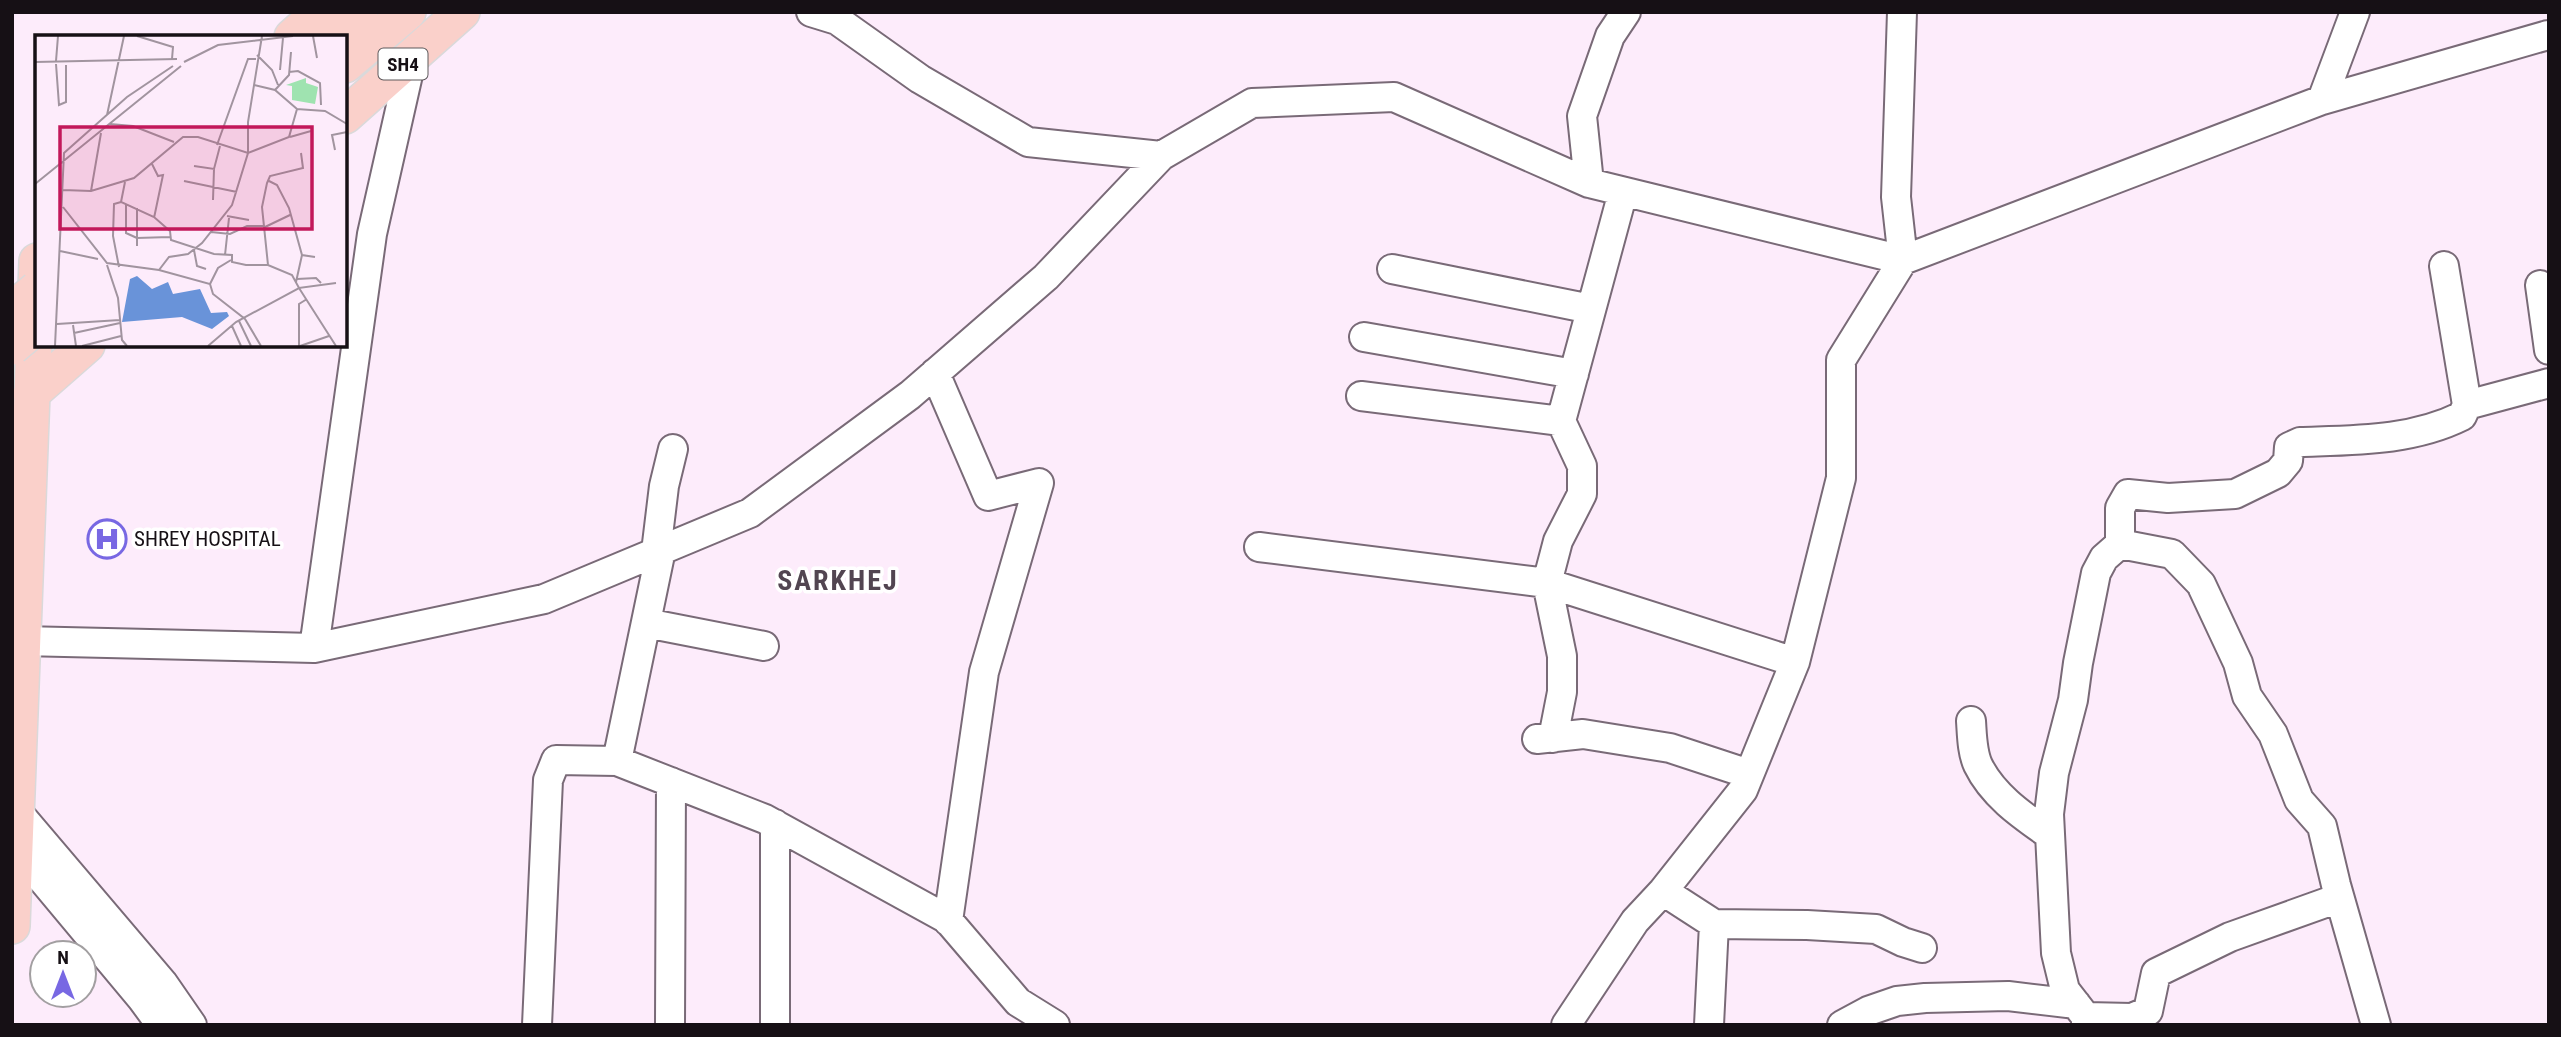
<svg xmlns="http://www.w3.org/2000/svg" width="2561" height="1037" viewBox="0 0 2561 1037" font-family="'Roboto Condensed',sans-serif">
	<style>
		.lines { fill: none; stroke-linecap: round; stroke-linejoin: round }
		.minor-casing { stroke: #796a77; stroke-width: 32 }
		.major-casing { stroke: #dad9da; stroke-width: 38 }
		.minor { stroke: #fff; stroke-width: 28 }
		.major { stroke: #fad0ca; stroke-width: 35 }
		.major-bridge-casing { stroke: #dad9da; stroke-width: 38; stroke-linecap: butt }
		.major-bridge { stroke: #fad0ca; stroke-width: 35 }
		.labels { text-anchor: middle; dominant-baseline: central; stroke-width: 7; stroke-linejoin: round; paint-order: stroke }
		.shield { fill: #fff; stroke: #5c585b; stroke-width: 2 }
		.shield-label { font-size: 19px; font-weight: bold; fill: #161015 }
		.poi-label { font-size: 21px; fill: #161015; stroke: #fff; text-anchor: start }
		.district-label { font-size: 28px; font-weight: bold; letter-spacing: 2px; fill: #524551; stroke: #fff }
		.inset-road { fill: none; stroke: #a1949f; stroke-width: 2 }
		.view { fill: #c2185b; fill-opacity: 0.15; stroke: #c2185b; stroke-width: 3.5 }
		.inset-edge { fill: none; stroke: #161015; stroke-width: 3.5 }
	</style>
	<rect width="100%" height="100%" fill="#fdecfb"/>
	<g class="lines">
		<g class="minor-casing">
			<path id="minor" d="M811,12L837,20L920,79L1028,142L1161,156
				M2322,100L2548,35
				M1589,183L1582,116L1610,36L1626,12
				M1392,269L1591,309
				M2540,285L2549,350
				M1364,337L1574,374
				M935,373L988,496L1039,483L984,672L948,921
				M1361,396L1561,421L1623,192
				M2467,405L2549,383
				M2120,544L2172,554L2201,584L2238,663L2247,696L2273,734L2299,800L2322,826L2336,885L2376,1025
				M1259,547L1547,583L1795,662
				M661,550L617,761L765,819L947,919L1018,1002L1055,1025
				M656,552L664,486L673,449
				M646,623L764,646
				M22,641L314,648L544,599L750,513L910,395L1046,277L1161,156L1252,103L1394,97L1589,183L1903,260L2322,100L2355,12
				M314,648L372,234L412,57
				M1971,721C1972,735 1972,752 1978,765C1993,796 2023,816 2050,835
				M1553,738L1562,692V656L1547,583L1558,541L1582,494V466L1561,421
				M1537,739L1583,734L1670,748L1749,774
				M16,810L163,983L192,1025
				M775,824V1025
				M15,855L36,872L142,999L161,1025
				M1663,891L1714,924L1807,925L1876,929L1903,942L1922,948
				M2086,1017L2132,1018L2148,1011L2156,973L2230,937L2339,898
				M537,1025L548,780L556,760L617,761
				M670,1025L671,782
				M1566,1025L1635,921L1663,891L1743,790L1795,662L1841,478V360L1903,260L1896,197L1902,12
				M1709,1025L1714,924
				M1842,1025L1868,1011L1897,1001L1925,998L2008,996L2076,1004
				M2086,1025V1017L2065,990L2056,953L2049,814L2054,773L2073,700L2078,663L2096,573L2104,558L2120,544V508L2128,494L2168,498L2235,494L2278,473L2288,461L2289,447L2300,442C2355,440 2412,441 2462,416L2467,405L2444,266"/>
		</g>
		<g class="major-casing">
			<path id="major" d="M292,37L320,12
				M331,37L360,12
				M345,65L408,12
				M345,116L462,12
				M31,394L87,345
				M12,926L37,261"/>
		</g>
		<use href="#minor" class="minor"/>
		<use href="#major" class="major"/>
		<g class="major-bridge-casing">
			<path id="major-bridge" d="M12,310L37,289
				M12,347L37,326"/>
		</g>
		<use href="#major-bridge" class="major-bridge"/>
	</g>
	<defs>
		<g id="hospital-ring" transform="scale(2.0125)"><circle r="9.5" fill="#fff" stroke="#7868e3" stroke-width="1.5"/><path d="M-5-5h3v3.5h4V-5h3V5h-3V1.5h-4V5h-3Z" fill="#7868e3"/></g>
	</defs>
	<g fill-rule="evenodd">
		<use href="#hospital-ring" x="107" y="539"/>
	</g>
	<g class="labels">
		<rect class="shield" x="378.5" y="48.5" width="49" height="31" rx="5"/>
		<g class="shield-label">
			<text x="403" y="64">SH4</text>
		</g>
		<g class="poi-label">
			<text x="134" y="539">SHREY HOSPITAL</text>
		</g>
		<g class="district-label">
			<text x="838" y="580">SARKHEJ</text>
		</g>
	</g>
	<g transform="translate(35 35)">
		<rect width="312" height="312" fill="#fdecfb"/>
		<path d="M271,43V48L283,52L280,69L257,65V51L251,50Z" fill="#9fe3b0"/>
		<path d="M102,241L117,254L133,247L138,259L165,254L176,278L192,277L194,281L177,294L147,282L87,287L95,244Z" fill="#6993d9"/>
		<path class="inset-road" d="M102,1L138,12L137,24M278,1L282,23M222,20L237,35L243,50M21,26L23,1M0,27L142,24M149,27L183,10L258,1M21,29L24,70L31,67V30M245,35L248,3M254,37L263,36L285,48L286,70M219,50L240,55L262,74M240,55L254,40L256,17M72,80L89,1M75,89L98,91L139,107M255,102L276,96M182,110L213,24H221M300,115L297,100L312,97M117,129L123,141L128,140L119,183M159,131L179,134L185,111M149,146L202,157M234,146L242,150L254,173L267,220L280,222M90,147L86,167L119,182L135,196L136,205L179,219L197,220V227L211,230H233L257,240L264,253L301,248M0,149L146,31M28,155L56,156L99,143L148,102H163L213,118L254,102L262,74L290,76L312,89M56,156L66,98M178,165L179,134M91,169V198L102,203V211M28,172L72,228L124,235L175,249L178,259L210,284L226,311M102,173V203L135,202M192,181L214,185M230,192L255,180M176,197L195,199L212,191H229M159,215L162,231L171,234M25,216L63,224M190,220L194,183M72,230L83,263L87,305L92,311M233,230L227,172L232,148L235,141L268,133L266,118M84,232L78,201L79,169L86,167M124,235L134,222L153,219L167,208L197,170L213,118V87L227,1M262,244L281,243L286,248M261,247L267,220M175,249L183,233L196,225M204,286L216,311M22,289L85,285M38,290L41,311M197,291L206,311M39,298L85,288M20,311L29,118L92,62L138,31M47,311L86,301M173,311L201,287L264,253L301,311M264,311V269L272,264M265,311L294,301"/>
		<path class="view" d="M25,92H277V194H25Z"/>
		<rect width="312" height="312" class="inset-edge"/>
	</g>
	<rect width="2561" height="1037" fill="none" stroke="#161015" stroke-width="28"/>
	<g transform="translate(63 974)"><circle r="33" fill="#ffffff" stroke="#a29fa1" stroke-width="2"/>
	<path d="M0-5L12 26L0 18L-12 26Z" fill="#7868e3"/>
	<text y="-10" font-size="19" font-weight="bold" text-anchor="middle" fill="#161015">N</text>
	</g>
</svg>
